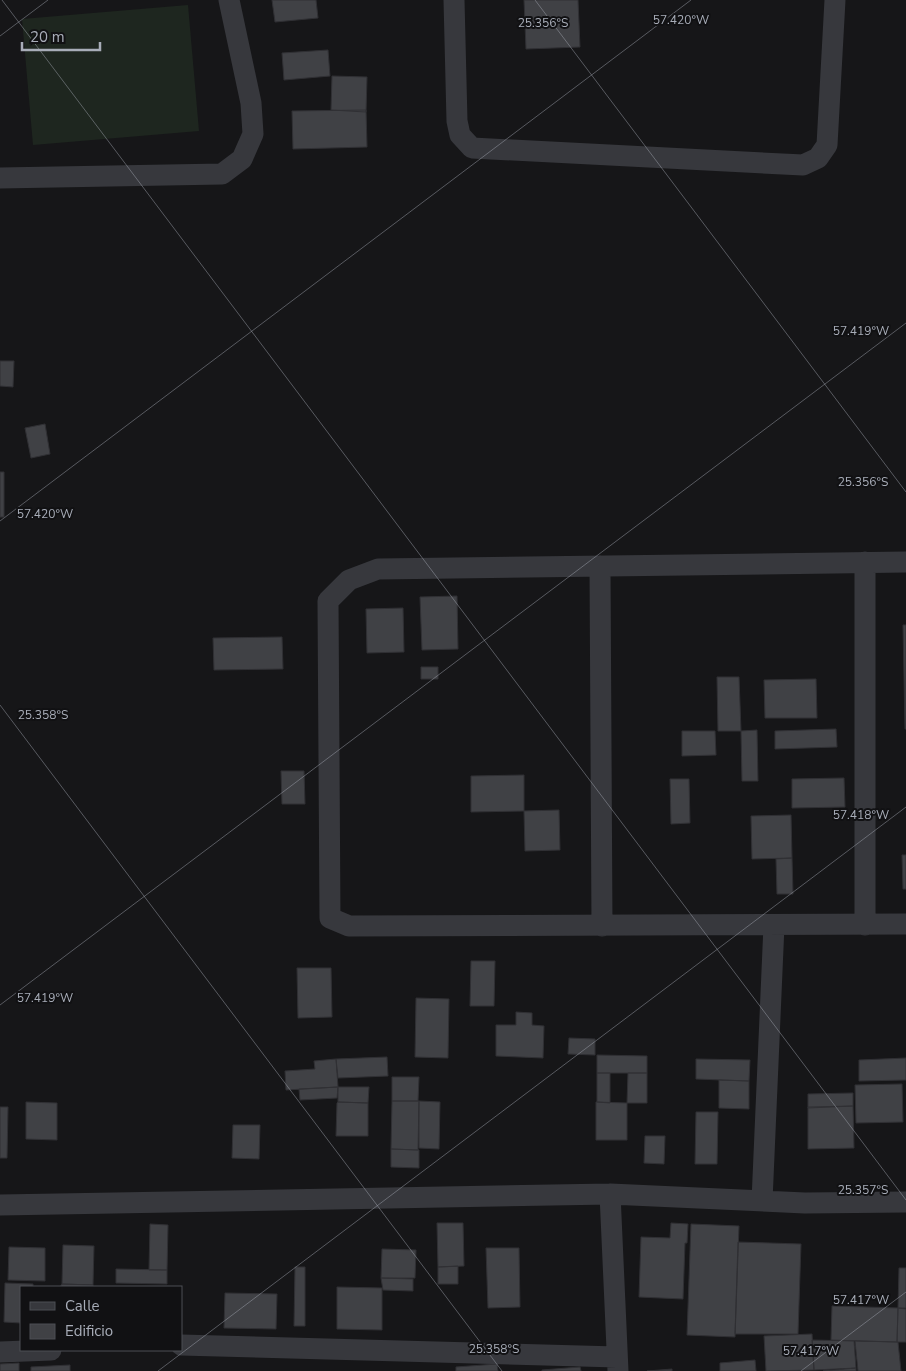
<svg xmlns="http://www.w3.org/2000/svg" width="906" height="1371" viewBox="0 0 906 1371" font-family="'Nunito Sans',sans-serif">
	<style>
		.grass { fill: #1e261f }
		.building { fill: #404145; stroke: #303034 }
		.lines { fill: none; stroke-linecap: round; stroke-linejoin: round }
		.minor { stroke: #37383d; stroke-width: 21 }
		.ticks { fill: none; stroke: #a8adb8; stroke-width: 1; stroke-opacity: 0.45 }
		.ticks-label { font-size: 12px; text-anchor: middle; fill: #a8adb8; stroke: #111113; stroke-width: 4; stroke-linejoin: round; paint-order: stroke }
	</style>
	<rect width="100%" height="100%" fill="#161618"/>
	<path class="grass" d="M188,5L199,131L33,145L22,19Z"/>
	<path class="building" d="M272,0H316L318,18L275,22Z
		M524,0H578L580,47L526,49Z
		M328,50L330,76L284,80L282,53Z
		M332,76L367,77L366,112L331,110Z
		M366,110L367,147L293,149L292,111Z
		M0,361H14L13,387L0,386Z
		M45,424L50,454L31,458L25,428Z
		M0,472H4V517H0Z
		M457,596L458,649L422,650L420,597Z
		M403,608L404,652L367,653L366,609Z
		M903,625H906V729H905Z
		M282,637L283,669L214,670L213,638Z
		M421,667H438V679H421Z
		M717,677H739L741,731H718Z
		M816,679L817,718H765L764,680Z
		M836,729L837,747L775,749V731Z
		M757,730L758,781H742L741,731Z
		M682,731H715L716,755L682,756Z
		M281,771H304L305,804H282Z
		M524,775V811L471,812V776Z
		M844,778L845,807L792,808V779Z
		M670,779H689L690,823L671,824Z
		M559,810L560,850L525,851L524,811Z
		M791,815L792,858L752,859L751,816Z
		M902,855H906V889H903Z
		M792,858L793,894H777L776,859Z
		M471,961H495L494,1006H470Z
		M297,968H331L332,1017L298,1018Z
		M416,998L449,999L448,1058L415,1057Z
		M516,1012L532,1013V1025L544,1026L543,1058L496,1056V1025H516Z
		M569,1038L595,1039V1055L568,1054Z
		M597,1055L647,1056V1073H597Z
		M387,1057L388,1076L338,1078L336,1059Z
		M906,1058V1080L859,1081V1060Z
		M336,1059L338,1087L286,1090L285,1071L315,1069L314,1061Z
		M696,1059L750,1060L749,1081L696,1079Z
		M597,1073H610V1103L597,1102Z
		M628,1073H647V1103H627Z
		M392,1077H419L418,1101H392Z
		M719,1080L749,1081V1109L719,1108Z
		M902,1084L903,1122L856,1123L855,1085Z
		M338,1087L337,1098L300,1100L299,1089Z
		M338,1087H369L368,1103L338,1102Z
		M853,1093V1106L808,1108V1094Z
		M392,1101H419L418,1150L391,1149Z
		M419,1101L440,1102L439,1149L419,1148Z
		M26,1102L57,1103V1140L26,1139Z
		M338,1102L368,1103V1136H336L337,1103Z
		M596,1102L627,1103V1140H596Z
		M853,1106L854,1148L808,1149V1107Z
		M0,1107H8L7,1158H0Z
		M696,1112H718L717,1164H695Z
		M233,1125H260L259,1159L232,1158Z
		M645,1136H665L664,1164L644,1163Z
		M391,1149L419,1150V1168L391,1167Z
		M437,1223H463L464,1266L438,1267Z
		M671,1223L688,1224L687,1243H685L683,1299L639,1297L641,1237L670,1238Z
		M150,1224L168,1225L167,1270H149Z
		M691,1224L739,1226L735,1337L687,1335Z
		M738,1242L801,1244L798,1334H735Z
		M63,1245L94,1246L93,1285L62,1284Z
		M9,1247L45,1248V1281L8,1280Z
		M486,1248H519L520,1307L488,1308Z
		M382,1249L416,1250L415,1278H381Z
		M458,1266V1284H438V1267Z
		M295,1267H305V1326H294Z
		M899,1268H906V1308H898Z
		M116,1269L167,1270V1284L116,1283Z
		M381,1278L413,1279V1291L383,1290Z
		M5,1283L33,1284V1287H21V1323L4,1322Z
		M62,1284L93,1285V1287H60Z
		M337,1287L382,1288V1330L337,1329Z
		M225,1293L277,1294L276,1329L224,1328Z
		M832,1306L898,1308L897,1342L831,1340Z
		M898,1308L906,1309V1342H897Z
		M812,1334L814,1370L766,1371L764,1336Z
		M812,1340L854,1341L856,1368L814,1370Z
		M855,1341L898,1342L901,1371H858Z
		M755,1360L756,1371H720V1363Z
		M19,1363V1371H0V1364Z
		M497,1364L498,1371H456V1367Z
		M70,1365V1371H31V1367Z
		M580,1367L581,1371H542V1370Z
		M856,1368V1371H823Z
		M672,1369V1371H647Z"/>
	<g class="lines">
		<path class="minor" d="M454,0L457,121L460,135L472,148L803,165L818,158L827,145L835,0
			M0,178L222,174L242,159L253,134L251,103L229,0
			M865,562V925
			M906,562L378,569L349,580L328,601L330,918L349,926L906,924
			M600,566L602,926
			M610,1194L618,1371
			M762,1201L774,925
			M0,1205L610,1194L805,1203L906,1202
			M181,1345L617,1357
			M0,1352L51,1350"/>
	</g>
	<path class="ticks" d="M2,0L906,1200M535,0L906,492M0,36L48,0M0,521L691,0M0,705L502,1371M0,1005L906,323M158,1371L906,807M801,1371L906,1292"/>
	<g class="ticks-label">
		<text x="681" y="24">57.420°W</text>
		<text x="543" y="27">25.356°S</text>
		<text x="861" y="335">57.419°W</text>
		<text x="863" y="486">25.356°S</text>
		<text x="45" y="518">57.420°W</text>
		<text x="43" y="719">25.358°S</text>
		<text x="861" y="819">57.418°W</text>
		<text x="45" y="1002">57.419°W</text>
		<text x="863" y="1194">25.357°S</text>
		<text x="861" y="1304">57.417°W</text>
		<text x="494" y="1353">25.358°S</text>
		<text x="811" y="1355">57.417°W</text>
	</g>
	<rect x="20" y="1286" width="162" height="65" fill="#111113" stroke="#4d4f55"/>
	<rect x="30" y="1302" width="25" height="8" fill="#37383d" stroke="#4d4f55"/>
	<text x="65" y="1311" font-size="15" fill="#a8adb8">Calle</text>
	<rect x="30" y="1324" width="25" height="15" fill="#404145" stroke="#4d4f55"/>
	<text x="65" y="1336" font-size="15" fill="#a8adb8">Edificio</text>
	<path d="M22 42v8h78v-8" fill="none" stroke="#a8adb8" stroke-width="2.5"/>
	<text x="30" y="42" font-size="15" fill="#a8adb8" stroke="#111113" stroke-width="4" paint-order="stroke">20 m</text>
</svg>
